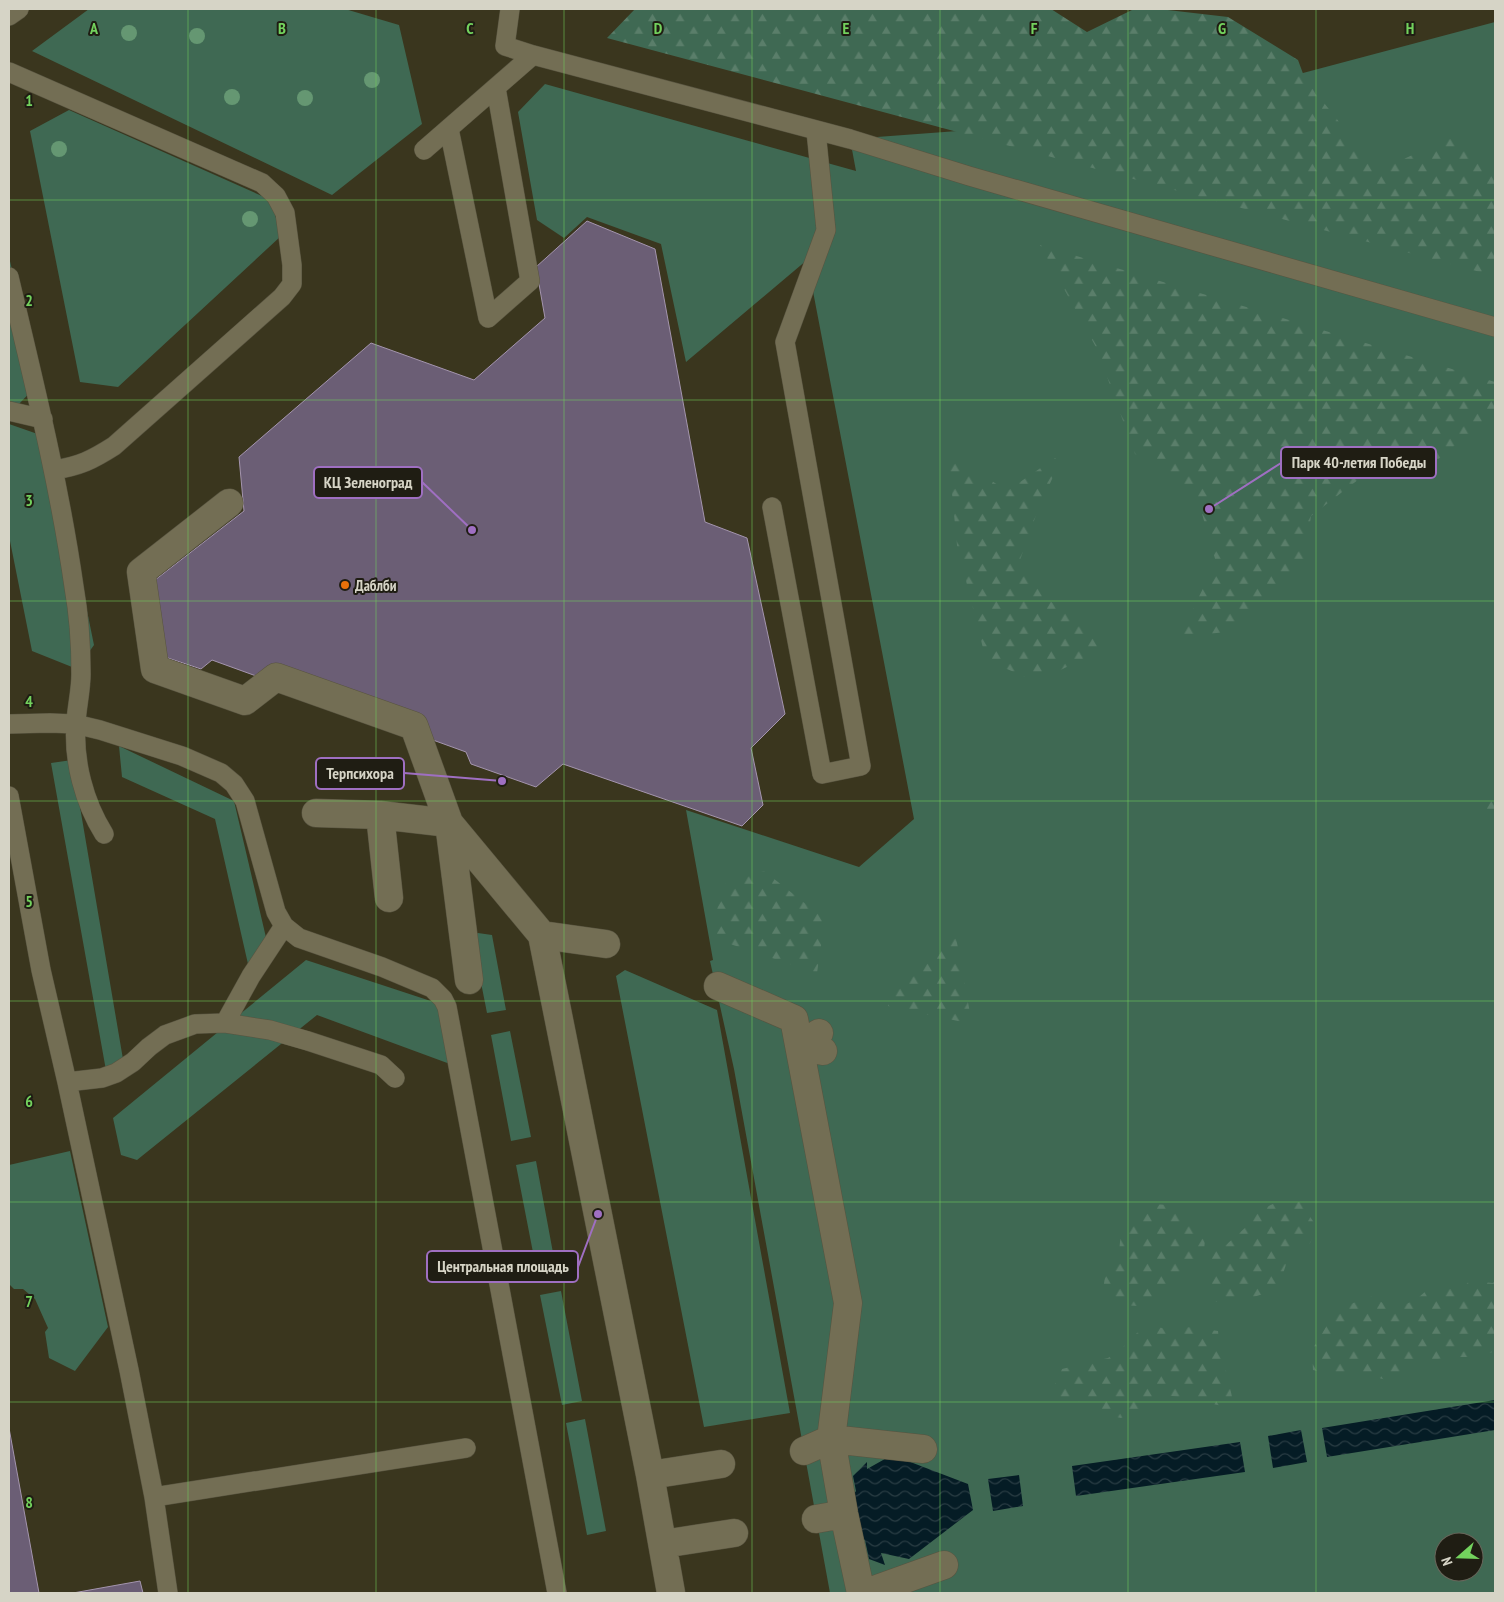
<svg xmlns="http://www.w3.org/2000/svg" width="1504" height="1602" viewBox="0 0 1504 1602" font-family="'PT Sans Narrow',sans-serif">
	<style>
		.green { fill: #3f6953; fill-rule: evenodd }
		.forest { fill: url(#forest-firs) }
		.water { fill: url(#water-waves) }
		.building { fill: #6b5e75; stroke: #a495ae }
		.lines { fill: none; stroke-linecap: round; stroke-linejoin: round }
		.service-casing { stroke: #585440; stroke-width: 20 }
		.pedestrian-casing { stroke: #585440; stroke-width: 29 }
		.service { stroke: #736e54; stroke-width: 19 }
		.pedestrian { stroke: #736e54; stroke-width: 28 }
		.tree { fill: #659772 }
		.grid { fill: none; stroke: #73d25d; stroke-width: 1; stroke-opacity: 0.55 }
		.food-dot { fill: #e8710a; stroke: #1f1d13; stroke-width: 2 }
		.labels { text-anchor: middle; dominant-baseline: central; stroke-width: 4; stroke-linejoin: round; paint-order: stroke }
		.poi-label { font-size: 15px; font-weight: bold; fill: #d6d4c6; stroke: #1f1d13; text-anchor: start }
		.grid-label { font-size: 16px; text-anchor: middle; font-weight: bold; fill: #73d25d; stroke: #1f1d13; stroke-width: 4; stroke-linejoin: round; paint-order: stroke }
		.leader { fill: none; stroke: #9f6fc2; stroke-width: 2 }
		.callout-dot { fill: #9f6fc2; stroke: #1f1d13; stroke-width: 2 }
		.callout { fill: #1f1d13; stroke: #9f6fc2; stroke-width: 2 }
		.callout-label { font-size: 16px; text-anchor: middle; font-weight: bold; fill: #d6d4c6 }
	</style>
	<defs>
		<pattern id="forest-firs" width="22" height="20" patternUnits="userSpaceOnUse" patternTransform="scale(1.25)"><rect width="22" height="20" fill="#3f6953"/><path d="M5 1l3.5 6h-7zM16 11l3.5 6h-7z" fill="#5a7e6a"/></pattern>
		<pattern id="water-waves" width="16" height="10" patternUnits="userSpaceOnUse" patternTransform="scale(1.25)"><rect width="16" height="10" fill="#051c25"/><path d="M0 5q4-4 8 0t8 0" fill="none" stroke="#293c43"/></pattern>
	</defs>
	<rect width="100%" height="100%" fill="#3a361e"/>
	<path class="green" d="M89,9H345L399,25L422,124L332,195L32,51Z
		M1495,22V1593H830L734,1069L710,961L713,960L686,810L859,867L914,819L807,260L686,362L661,244L587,217L564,238L537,220L518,112L545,84L856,171L850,139L1134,118ZM1444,1542H1474V1572H1444Z
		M69,110L271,200L281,236L118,387L80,382L30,131Z
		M9,257L39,383L19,404L9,401Z
		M9,424L52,439L94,645L77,669L32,651L9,536Z
		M119,746L234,801L268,946L248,964L215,819L122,777Z
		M72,760L124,1065L107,1076L51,763Z
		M471,932L492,935L506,1010L487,1013Z
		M306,960L449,1007L450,1064L317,1015L137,1160L121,1155L113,1118Z
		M625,970L717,1010L790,1413L704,1427L616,976Z
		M510,1031L531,1137L511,1141L491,1035Z
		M70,1151L108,1327L75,1371L49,1358L45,1332L48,1328L35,1299L23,1289H14L9,1284V1165Z
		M536,1161L556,1269L537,1273L516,1165Z
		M561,1291L582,1401L562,1405L540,1295Z
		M585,1419L606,1531L587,1535L566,1423Z"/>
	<path class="forest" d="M635,9H1051L1087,32L1134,9H1159L1228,17L1298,60L1305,79L1378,171L1449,138L1487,164L1495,163V276L607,38Z
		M1040,245L1495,382V417L1464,438L1419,475L1363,476L1311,516L1303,569L1226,632L1179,637L1216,562L1196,493L1135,454L1097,349Z
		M948,452L1007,491L1064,452L1036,515L1020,560L1050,601L1110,645L1037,682L986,660L957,545Z
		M1495,791V822L1481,813Z
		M764,871L825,919L817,973L715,939L719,886Z
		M955,932L972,1024L888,1006L895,980Z
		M1278,1201L1300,1202L1317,1227L1310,1243L1289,1256L1279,1285L1263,1294L1238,1302H1211L1209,1255L1227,1244L1246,1227L1258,1212Z
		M1151,1204L1169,1205L1193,1218L1205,1239L1203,1263L1177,1275L1165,1293L1139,1306L1118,1305L1103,1291L1106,1269L1119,1252L1121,1232L1134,1216Z
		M1469,1281L1493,1283L1495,1281V1351L1479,1357H1450L1415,1363L1394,1382L1368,1375L1338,1376L1313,1370L1312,1350L1330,1320L1353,1303L1373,1296L1394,1311L1419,1297L1433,1285L1461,1291Z
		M1146,1324L1166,1329L1191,1327L1218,1331L1220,1350L1228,1378L1232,1397L1223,1406L1167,1395L1154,1401L1141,1411L1121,1418L1098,1413L1083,1401L1063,1402L1055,1384L1062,1369L1108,1358L1122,1348Z"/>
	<path class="water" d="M1495,1400V1430L1327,1457L1322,1428Z
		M1301,1430L1307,1462L1273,1468L1268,1436Z
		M1240,1442L1245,1472L1076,1496L1072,1466Z
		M892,1455L968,1484L973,1510L909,1559L881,1553L885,1565L869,1559L865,1540L859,1537L853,1496L856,1491L853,1476L867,1462V1469Z
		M1019,1475L1023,1506L993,1511L988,1479Z"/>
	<path class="building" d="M587,221L655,249L705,522L747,538L785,714L751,748L763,805L742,826L563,764L536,787L471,764L466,752L212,660L201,669L165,657L155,580L244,511L239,457L371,343L474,380L545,318L536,267Z
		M9,1428L39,1593H9Z
		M140,1581L143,1593H73Z"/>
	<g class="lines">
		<g class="service-casing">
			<path id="service" d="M510,9L505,46L533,55L850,139L969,176L1495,327
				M9,16L19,9
				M9,72L262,183L276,196L285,213L292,265V284L282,297L114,446C92,460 80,466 54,470
				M449,129L488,318L530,281L496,88
				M424,150L533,55
				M9,277C33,379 59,482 74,587C79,615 81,645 81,674C81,690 77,706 76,722C73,761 84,802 104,834
				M9,411L43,419
				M772,507L822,774L861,766L785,342L826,230L816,131
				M9,724L50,723L75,724L100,730L182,756L221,773L234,784L245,801L276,912L284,926L299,938L382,967L432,988L443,999L447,1007L557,1593
				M9,796L41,970L67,1082L129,1370L154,1497L168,1593
				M225,1023L251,976L284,926
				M67,1082L102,1078L116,1073L133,1062L149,1047L165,1035L195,1024L225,1023L270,1030L308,1041L381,1065L395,1078
				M154,1497L466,1448"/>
		</g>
		<g class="pedestrian-casing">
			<path id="pedestrian" d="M229,503L141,572L155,669L245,701L276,677L414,726L449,823L469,980
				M316,813L380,815L449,823L542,935L650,1475L671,1593
				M380,815L389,898
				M542,935L606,944
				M718,986L794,1019L848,1303L831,1439L844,1514L861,1593
				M819,1033L800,1047L823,1051
				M804,1451L831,1439L923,1449
				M650,1475L721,1464
				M816,1519L844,1514
				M663,1544L734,1533
				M866,1593L944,1565"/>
		</g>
		<use href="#service" class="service"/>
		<use href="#pedestrian" class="pedestrian"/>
	</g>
	<g class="tree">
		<circle cx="129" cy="33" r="8"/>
		<circle cx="197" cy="36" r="8"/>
		<circle cx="372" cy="80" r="8"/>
		<circle cx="232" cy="97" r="8"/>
		<circle cx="305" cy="98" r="8"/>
		<circle cx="59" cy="149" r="8"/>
		<circle cx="250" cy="219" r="8"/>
	</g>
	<path class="grid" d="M188,9V1593M376,9V1593M564,9V1593M752,9V1593M940,9V1593M1128,9V1593M1316,9V1593M9,200H1495M9,400H1495M9,601H1495M9,801H1495M9,1001H1495M9,1202H1495M9,1402H1495"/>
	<circle class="food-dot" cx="345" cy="585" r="5"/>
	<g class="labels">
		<g class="poi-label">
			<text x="355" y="585">Даблби</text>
		</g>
	</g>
	<g class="grid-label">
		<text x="94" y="34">A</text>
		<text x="282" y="34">B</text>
		<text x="470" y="34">C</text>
		<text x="658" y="34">D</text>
		<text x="846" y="34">E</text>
		<text x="1034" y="34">F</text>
		<text x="1222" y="34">G</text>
		<text x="1410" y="34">H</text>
		<text x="29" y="106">1</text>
		<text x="29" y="306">2</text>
		<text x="29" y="506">3</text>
		<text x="29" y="707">4</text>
		<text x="29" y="907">5</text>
		<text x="29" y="1107">6</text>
		<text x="29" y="1307">7</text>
		<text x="29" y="1508">8</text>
	</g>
	<path class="leader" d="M1209 509L1281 463M472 530L422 482M502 781L404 773M598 1214L578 1267"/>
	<g class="callout-dot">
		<circle cx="1209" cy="509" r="5"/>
		<circle cx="472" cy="530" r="5"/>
		<circle cx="502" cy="781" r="5"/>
		<circle cx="598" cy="1214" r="5"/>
	</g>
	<g class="callout">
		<rect x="1281" y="447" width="155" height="31" rx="5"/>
		<rect x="314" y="467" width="108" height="31" rx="5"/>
		<rect x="316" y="758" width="88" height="31" rx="5"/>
		<rect x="427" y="1251" width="151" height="31" rx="5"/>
	</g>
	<g class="callout-label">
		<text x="1359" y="468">Парк 40-летия Победы</text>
		<text x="368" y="488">КЦ Зеленоград</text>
		<text x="360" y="779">Терпсихора</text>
		<text x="503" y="1272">Центральная площадь</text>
	</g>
	<rect width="1504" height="1602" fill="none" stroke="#d6d4c6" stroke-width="20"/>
	<g transform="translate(1459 1557) rotate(250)"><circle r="24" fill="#1f1d13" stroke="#68665b"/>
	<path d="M0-4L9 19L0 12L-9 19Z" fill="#73d25d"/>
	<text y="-8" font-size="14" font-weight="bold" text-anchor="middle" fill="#d6d4c6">N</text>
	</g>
</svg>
